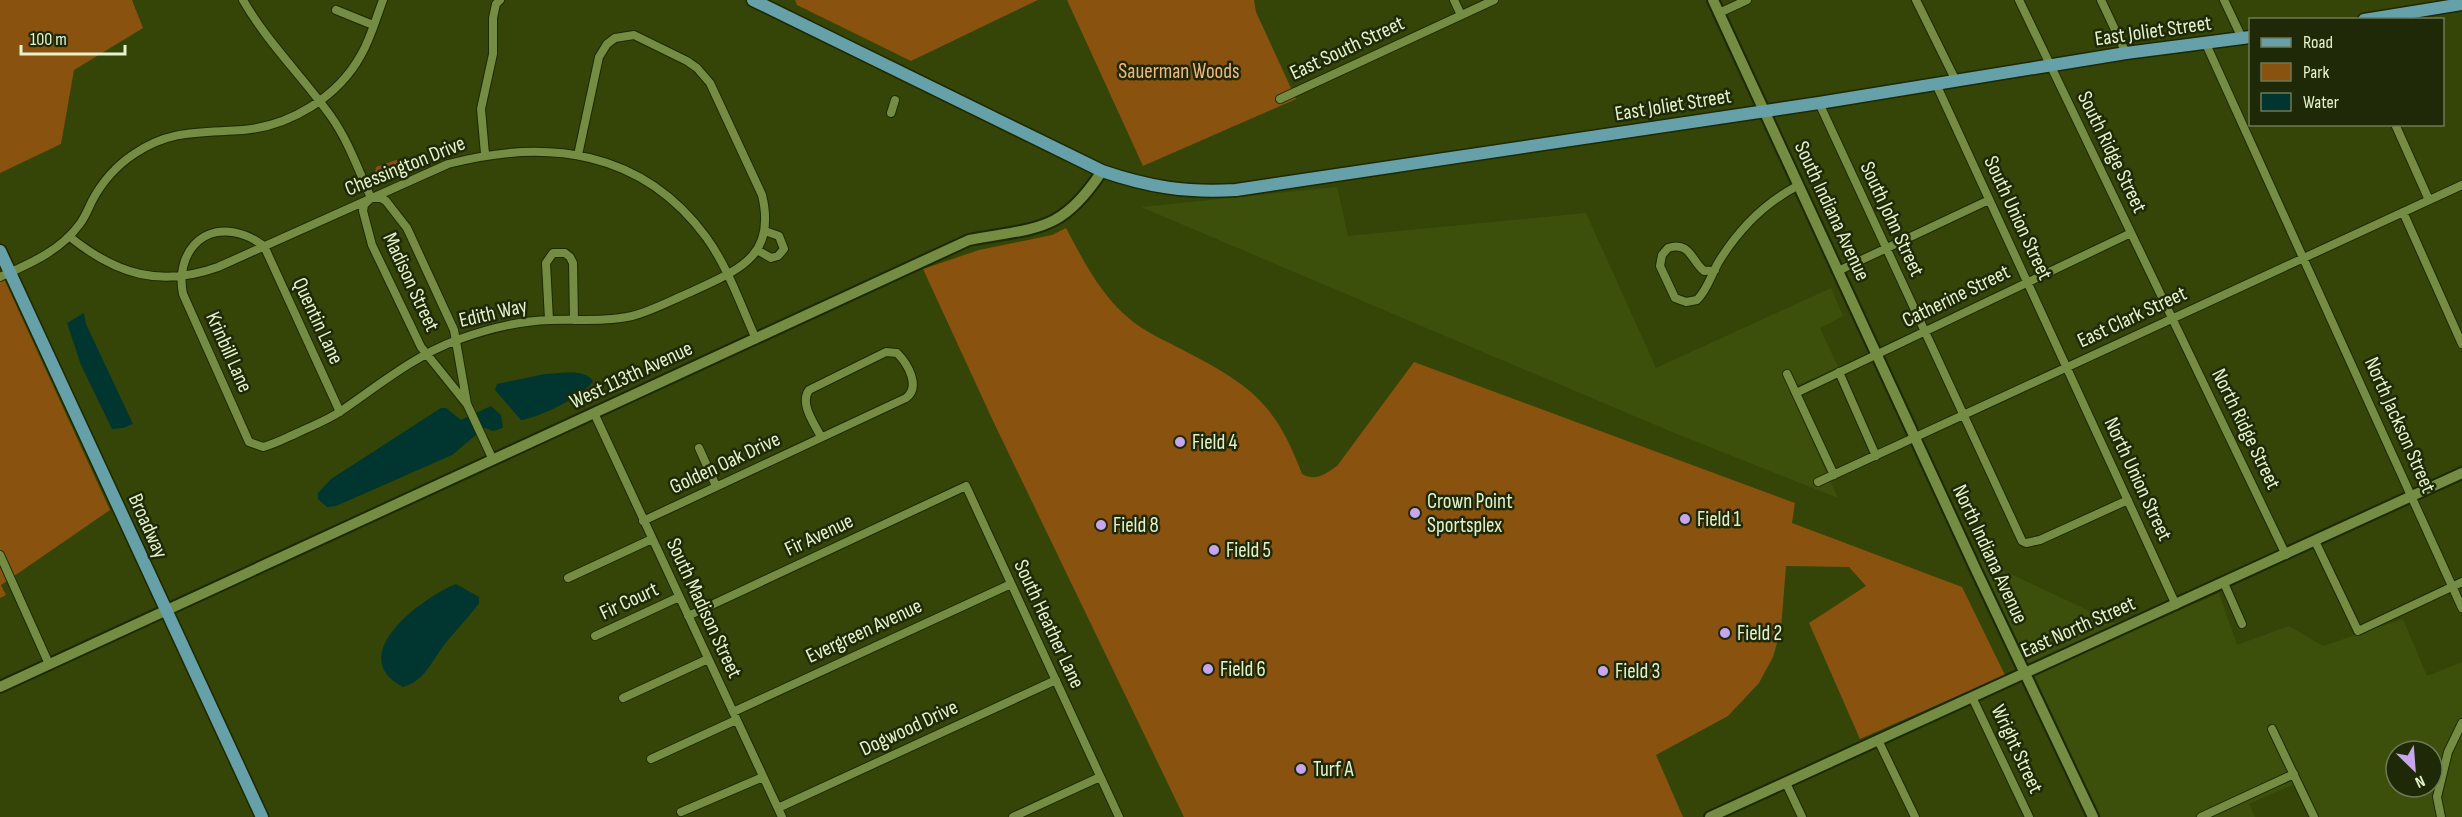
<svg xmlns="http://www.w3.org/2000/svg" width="2462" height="817" viewBox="0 0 2462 817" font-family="'Sofia Sans Condensed',sans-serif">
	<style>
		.built { fill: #3d500b; fill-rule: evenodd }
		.green { fill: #89520e }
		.water { fill: #003530 }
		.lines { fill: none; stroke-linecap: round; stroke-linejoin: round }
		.street-casing { stroke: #1d2901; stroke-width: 10 }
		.secondary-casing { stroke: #1d2901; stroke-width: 14 }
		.primary-casing { stroke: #1d2901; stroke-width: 15 }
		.street { stroke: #748d42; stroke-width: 8 }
		.secondary { stroke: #748d42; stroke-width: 10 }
		.primary { stroke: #66a1aa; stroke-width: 12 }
		.poi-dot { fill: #c7a6ef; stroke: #1f2908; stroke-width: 2 }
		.labels { text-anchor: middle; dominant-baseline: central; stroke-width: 5; stroke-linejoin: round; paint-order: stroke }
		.street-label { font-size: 21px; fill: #e4f3cc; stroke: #1f2908 }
		.park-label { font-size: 21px; fill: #f2b880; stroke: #1f2908 }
		.poi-label { font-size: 21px; fill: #e4f3cc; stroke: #1f2908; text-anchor: start }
	</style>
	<rect width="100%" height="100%" fill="#344507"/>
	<path class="built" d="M1337,187L1348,236L1586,213L1656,368L1831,288L1843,316L1820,328L1838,367L1789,389L1838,498L1672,432L1141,207Z
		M1979,559L2132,631L2219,593L2237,645L2289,626L2323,646L2403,619L2427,676L2462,662V817H2318L2301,781L2249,804L2255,817H2101ZM2396,751H2432V787H2396Z"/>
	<path class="green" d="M0,0H132L143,28L74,70L61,144L0,173Z
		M795,0H1038L911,61L797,5Z
		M1067,0H1254L1256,12L1296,99L1143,166Z
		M396,160L399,161L401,167L399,171L385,180L376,177L375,173L376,167Z
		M1066,228C1084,262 1101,296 1132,321C1147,333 1166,341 1183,350C1250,385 1275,402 1302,474C1316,482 1325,474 1337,466L1414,362L1795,503L1792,523L1962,587L2005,675L1860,739L1809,623L1866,586L1849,567L1786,566L1781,629L1773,657L1759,683L1728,716L1656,755L1683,817H1184L994,423L923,269L979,250L1052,235Z
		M0,270L110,510L1,585L6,595L0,598Z"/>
	<path class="water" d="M84,313L86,324L133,424L123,428L112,429L81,365L67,323Z
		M545,374C559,374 584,368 593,381C584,396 538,418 521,420L495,390L497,384Z
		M491,406L501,415L503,428L493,431L485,428C473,436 464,446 452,455L336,506L327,507L318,499V493L331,479L441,408H446L461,420Z
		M456,584L479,597V603C469,617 456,630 445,644C432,660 425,681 403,687C343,656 423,597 456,584Z"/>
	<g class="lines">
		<g class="street-casing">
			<path id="street" d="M243,0C267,42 302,76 330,115C348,140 358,169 371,198
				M1454,0L1461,15
				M1916,0L1956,81
				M2019,0L2286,555
				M2101,0L2126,53
				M2224,0L2242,38
				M336,10L373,25
				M1719,13L1747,0
				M2206,44L2462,608
				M1936,84L2176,605
				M1280,99L1494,0
				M1819,103L2022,541L2026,543L2040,540L2128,500
				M891,113L895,100
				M2395,124L2429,200
				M485,154L481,109L493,54V18L496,4L500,0
				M372,198H381L386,201L407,228L454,330L467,404L493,460
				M370,199L364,205L363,211L372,245L421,347L466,403
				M2403,212L2462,344
				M70,237C116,274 160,288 218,267L448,164C547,138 642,150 706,237C728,267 741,306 756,339
				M757,250L771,258L778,256L784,249L779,236L765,231
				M1715,270L1704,271C1691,260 1690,241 1668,248L1662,255L1660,266L1675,298L1686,302L1697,300C1707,290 1711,276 1718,263C1738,230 1764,203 1799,185
				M1838,271L1989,200
				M0,277C29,264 60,251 79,225C85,218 88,209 92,201C102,182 116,166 134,154C171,129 201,133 243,130C290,126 338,97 361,55C371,38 376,18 383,0
				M549,320L546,263L553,253H565L570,257L573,263L574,320
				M1839,372L1876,456
				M1787,374L1834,475
				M1796,393L2131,233
				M340,412L264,246C258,242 251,237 244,235C202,220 175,255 183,294L249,442L263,447C275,444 286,438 297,433C312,426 328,420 341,411C379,385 414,356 457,340C487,329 519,321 550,320C578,319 605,322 632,316C652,311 672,300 691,292C738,270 777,257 762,195L710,83L697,68L687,61L634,35L615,38L607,44L599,57L578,155
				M594,413L782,817
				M699,448L716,486
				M1818,482L2462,185
				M643,521L906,398C921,387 908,364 897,353L886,352L809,390C799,404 815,424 821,437
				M2315,541L2358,631L2462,582
				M0,555L49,664
				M568,578L652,539
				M2224,583L2242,624
				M688,616L966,486L1119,817
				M595,636L679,597
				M1972,697L2029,817
				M623,698L708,659
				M733,712L1011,584
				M2272,729L2314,817
				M1878,740L1915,817
				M651,759L736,720
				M1786,783L1802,817
				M778,808L1056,680
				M681,812L763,777
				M1013,817L1100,777
				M2201,817L2294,774
				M2441,817L2437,797L2448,752L2462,723"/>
		</g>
		<g class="secondary-casing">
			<path id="secondary" d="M1713,0L1976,570L2093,817
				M0,687L969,240C1036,227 1061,234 1102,171
				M1710,817L2462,473"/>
		</g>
		<g class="primary-casing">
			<path id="primary" d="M753,0L1102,171C1149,187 1186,193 1236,190L1819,103L2126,53L2250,37
				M2364,20L2462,4
				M0,251L262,817"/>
		</g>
		<use href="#street" class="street"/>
		<use href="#secondary" class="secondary"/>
		<use href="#primary" class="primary"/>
	</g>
	<g class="poi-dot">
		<circle cx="1180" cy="442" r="6"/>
		<circle cx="1415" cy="513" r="6"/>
		<circle cx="1685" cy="519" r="6"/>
		<circle cx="1101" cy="525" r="6"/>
		<circle cx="1214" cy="550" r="6"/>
		<circle cx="1725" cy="633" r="6"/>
		<circle cx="1208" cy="669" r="6"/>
		<circle cx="1603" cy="671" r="6"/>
		<circle cx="1301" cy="769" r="6"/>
	</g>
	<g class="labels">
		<g class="street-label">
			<text transform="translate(2153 31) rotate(-8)">East Joliet Street</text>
			<text transform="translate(1347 48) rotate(-25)">East South Street</text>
			<text transform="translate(1673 105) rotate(-9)">East Joliet Street</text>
			<text transform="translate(2112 152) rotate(64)">South Ridge Street</text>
			<text transform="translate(405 166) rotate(-22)">Chessington Drive</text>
			<text transform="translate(1832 211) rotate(65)">South Indiana Avenue</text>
			<text transform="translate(2018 218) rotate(65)">South Union Street</text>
			<text transform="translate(1892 219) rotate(65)">South John Street</text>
			<text transform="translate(411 282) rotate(65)">Madison Street</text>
			<text transform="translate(1956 296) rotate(-26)">Catherine Street</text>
			<text transform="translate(493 313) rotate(-13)">Edith Way</text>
			<text transform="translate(2132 317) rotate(-25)">East Clark Street</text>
			<text transform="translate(318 321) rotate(65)">Quentin Lane</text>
			<text transform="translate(229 352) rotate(66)">Krinbill Lane</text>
			<text transform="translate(631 375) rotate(-25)">West 113th Avenue</text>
			<text transform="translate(2400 425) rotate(66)">North Jackson Street</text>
			<text transform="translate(2246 429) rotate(64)">North Ridge Street</text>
			<text transform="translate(725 463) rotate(-25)">Golden Oak Drive</text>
			<text transform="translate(2138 479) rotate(65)">North Union Street</text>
			<text transform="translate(148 526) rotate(66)">Broadway</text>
			<text transform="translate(819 535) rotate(-25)">Fir Avenue</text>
			<text transform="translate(1990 554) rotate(65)">North Indiana Avenue</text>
			<text transform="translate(629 601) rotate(-25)">Fir Court</text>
			<text transform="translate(704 608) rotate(65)">South Madison Street</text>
			<text transform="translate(1049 624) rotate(65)">South Heather Lane</text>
			<text transform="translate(2078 627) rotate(-24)">East North Street</text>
			<text transform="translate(864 631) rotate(-25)">Evergreen Avenue</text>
			<text transform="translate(909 728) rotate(-25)">Dogwood Drive</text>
			<text transform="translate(2017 749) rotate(65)">Wright Street</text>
		</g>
		<g class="park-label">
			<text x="1179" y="71">Sauerman Woods</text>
		</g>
		<g class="poi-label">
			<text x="1192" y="442">Field 4</text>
			<text x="1427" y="501">Crown Point<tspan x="1427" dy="24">Sportsplex</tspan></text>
			<text x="1697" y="519">Field 1</text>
			<text x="1113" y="525">Field 8</text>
			<text x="1226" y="550">Field 5</text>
			<text x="1737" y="633">Field 2</text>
			<text x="1220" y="669">Field 6</text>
			<text x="1615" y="671">Field 3</text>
			<text x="1313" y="769">Turf A</text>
		</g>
	</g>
	<rect x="2249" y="18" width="195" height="108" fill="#1f2908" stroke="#6e7a56" stroke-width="1.5"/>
	<rect x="2261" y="38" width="30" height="9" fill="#66a1aa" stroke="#6e7a56" stroke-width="1.5"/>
	<text x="2303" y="48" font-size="18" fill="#e4f3cc">Road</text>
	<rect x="2261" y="63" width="30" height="18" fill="#89520e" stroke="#6e7a56" stroke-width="1.5"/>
	<text x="2303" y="78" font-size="18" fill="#e4f3cc">Park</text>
	<rect x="2261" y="93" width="30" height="18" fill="#003530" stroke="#6e7a56" stroke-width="1.5"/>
	<text x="2303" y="108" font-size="18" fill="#e4f3cc">Water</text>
	<g transform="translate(2414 769) rotate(155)"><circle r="28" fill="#1f2908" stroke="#6e7a56" stroke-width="1.5"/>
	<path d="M0-4.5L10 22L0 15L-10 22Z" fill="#c7a6ef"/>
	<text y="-9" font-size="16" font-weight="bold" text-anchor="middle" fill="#e4f3cc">N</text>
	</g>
	<path d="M21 45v9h104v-9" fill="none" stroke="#e4f3cc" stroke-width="3"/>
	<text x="30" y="45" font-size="18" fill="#e4f3cc" stroke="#1f2908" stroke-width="4.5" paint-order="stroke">100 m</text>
</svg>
